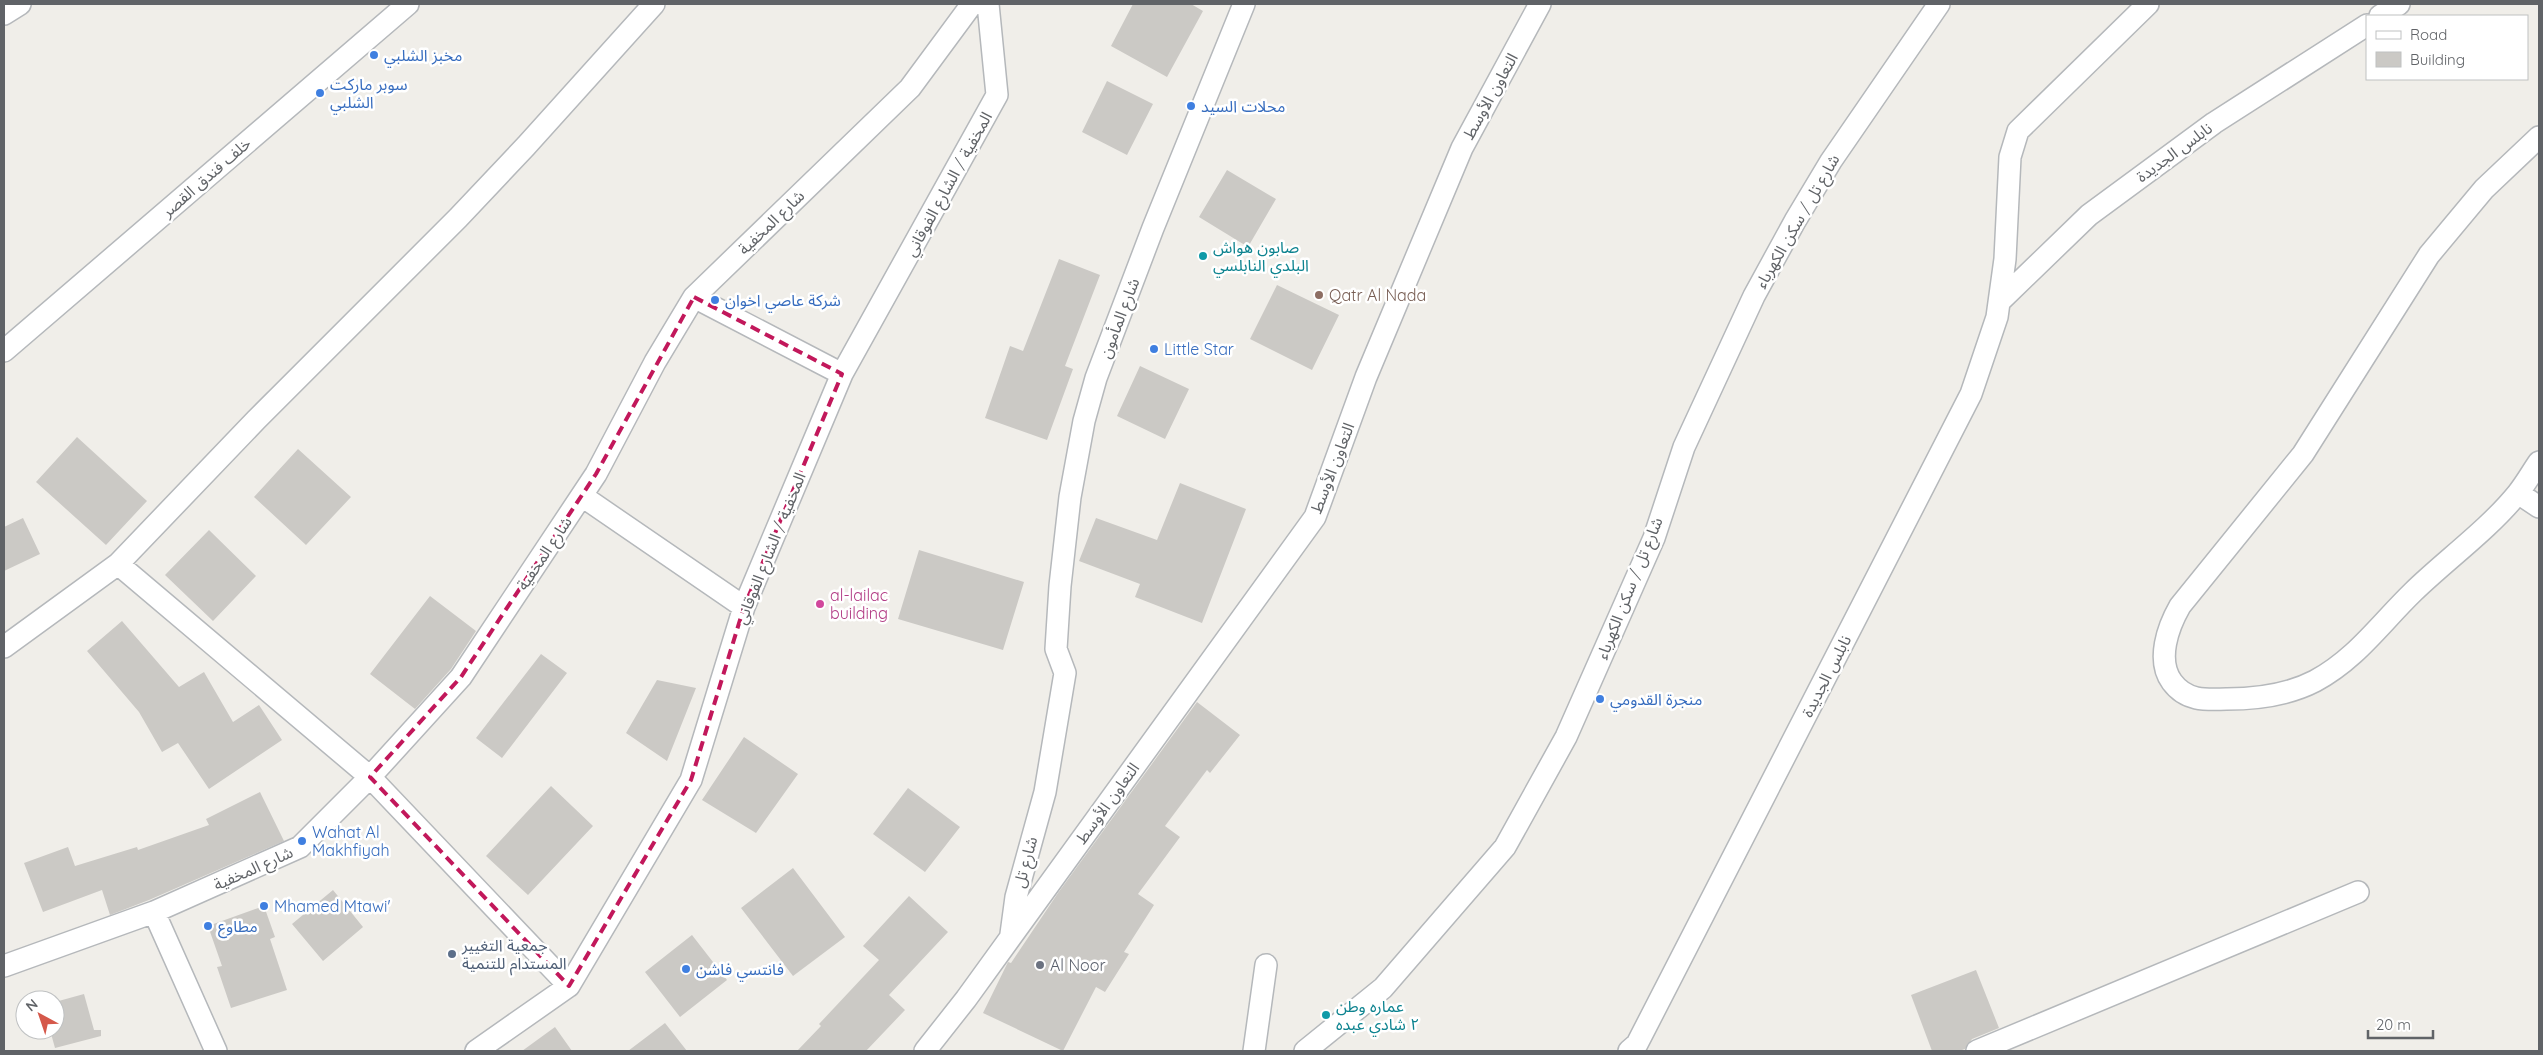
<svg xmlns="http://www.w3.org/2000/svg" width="2543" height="1055" viewBox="0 0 2543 1055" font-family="Quicksand,'Noto Sans Arabic',sans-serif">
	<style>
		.building { fill: #cbc9c5 }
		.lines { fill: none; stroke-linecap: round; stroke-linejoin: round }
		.street-casing { stroke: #b5b8bb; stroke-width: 24 }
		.street { stroke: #fff; stroke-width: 21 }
		.marked { fill: none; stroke: #c2185b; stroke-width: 4; stroke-dasharray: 10 6; stroke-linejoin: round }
		.shop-dot { fill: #3f7fe0; stroke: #fff; stroke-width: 2 }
		.culture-dot { fill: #0f9aa8; stroke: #fff; stroke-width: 2 }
		.education-dot { fill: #8d6e63; stroke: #fff; stroke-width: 2 }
		.hotel-dot { fill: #d1479c; stroke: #fff; stroke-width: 2 }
		.service-dot { fill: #5c6f8a; stroke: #fff; stroke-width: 2 }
		.worship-dot { fill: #6b7280; stroke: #fff; stroke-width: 2 }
		.labels { text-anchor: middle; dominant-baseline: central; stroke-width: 5; stroke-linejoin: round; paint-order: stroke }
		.shop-label { font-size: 16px; fill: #366cbe; stroke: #fff; text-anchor: start }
		.street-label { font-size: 16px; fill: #606367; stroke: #fff }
		.culture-label { font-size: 16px; fill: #0d838f; stroke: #fff; text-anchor: start }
		.education-label { font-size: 16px; fill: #785e54; stroke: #fff; text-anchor: start }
		.hotel-label { font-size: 16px; fill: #b23c85; stroke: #fff; text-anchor: start }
		.service-label { font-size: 16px; fill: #4e5e75; stroke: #fff; text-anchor: start }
		.worship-label { font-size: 16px; fill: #5b616d; stroke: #fff; text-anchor: start }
	</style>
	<rect width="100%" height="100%" fill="#f0eee9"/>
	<path class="building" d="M1133,4H1191L1203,11L1167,77L1111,46Z
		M1107,81L1153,104L1127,155L1082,132Z
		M1227,170L1276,199L1248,247L1199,217Z
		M1059,259L1100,275L1065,366L1073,369L1047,440L985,418L1010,346L1023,351Z
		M1277,285L1339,315L1312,370L1250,339Z
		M1140,366L1189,389L1165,439L1117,416Z
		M77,437L147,501L106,545L36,482Z
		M298,449L351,497L306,545L254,497Z
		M1180,483L1246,509L1202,623L1135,597L1140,584L1079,561L1096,518L1157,540Z
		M23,518L40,554L4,571V527Z
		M209,530L256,576L213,621L165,575Z
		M919,550L1024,582L1003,650L898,619Z
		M430,596L476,631L451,669L415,709L370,674Z
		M122,621L179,687L204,672L233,722L259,705L282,740L209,789L178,743L162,752L139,712L87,651Z
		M541,654L567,673L502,758L476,738Z
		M657,680L696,688L667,761L626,733Z
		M1197,702L1240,735L1210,773L1207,770L1165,826L1180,837L1138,894L1154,905L1124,952L1129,954L1105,992L1096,987L1063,1051L983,1013L1008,962L1011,963L1058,893Z
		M744,737L798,774L756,833L702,800Z
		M551,786L593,826L528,895L486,856Z
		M908,788L960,827L925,872L873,834Z
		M260,792L284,841L149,900L110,915L102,890L43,912L24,863L68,847L75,866L137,847L138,850L209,825L206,819Z
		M793,868L845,937L793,976L741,908Z
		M333,890L363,927L323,961L292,924Z
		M909,896L948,932L889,995L905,1010L866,1051H797L821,1026L819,1024L879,960L863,946Z
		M264,906L275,937L270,939L287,990L231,1008L217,967L222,966L208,926Z
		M692,935L727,980L680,1017L645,972Z
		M1976,970L1999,1028L1972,1039L1965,1049L1959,1051H1932L1911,995Z
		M84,994L94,1030H101V1036L55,1048L50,1030H55V1002Z
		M665,1023L687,1051H628Z
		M555,1027L572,1051H522Z"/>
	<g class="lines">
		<g class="street-casing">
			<path id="street" d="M4,14L20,4
				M2380,16L2399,4
				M2539,137L2484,189L2429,255L2303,454L2180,606C2168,627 2156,660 2172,682C2186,701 2205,700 2227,699C2257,699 2288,695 2315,681C2356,659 2380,624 2413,592C2447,559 2488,530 2518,493C2526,483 2532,472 2539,462
				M694,297L842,374
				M1999,302L2089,215L2214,123L2367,25
				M4,351L408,4
				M2518,493L2539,507
				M582,496L744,607
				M118,564L370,777L569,986
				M4,647L118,564L256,420L458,218L526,146L654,4
				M154,912L216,1051
				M1011,934L1016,897L1045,792L1065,673L1056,649L1060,586L1070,497L1084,421L1096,378L1153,228L1244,4
				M4,966L154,912L300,847L370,777L461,677L596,474L655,362L694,297L910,88L972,4
				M476,1051L569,986L691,780L744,607L842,374L997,95L988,4
				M925,1051L966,999L1315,517L1366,377L1462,148L1540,4
				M1254,1051L1266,965
				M1305,1051L1383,988L1505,847L1566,737L1654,538L1684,447L1754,296L1795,221L1831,161L1939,4
				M1629,1051L1637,1044L1971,394L1997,317L2005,259L2010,157L2018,131L2148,4
				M1977,1051L2358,892"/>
		</g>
		<use href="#street" class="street"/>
	</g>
	<path class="marked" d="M694,297L842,374L744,607L691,780L569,986L370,777L461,677L596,474Z"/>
	<g class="shop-dot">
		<circle cx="374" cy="55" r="5"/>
		<circle cx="320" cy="93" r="5"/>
		<circle cx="1191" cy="106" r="5"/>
		<circle cx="715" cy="300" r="5"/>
		<circle cx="1154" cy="349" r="5"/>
		<circle cx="1600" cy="699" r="5"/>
		<circle cx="302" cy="841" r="5"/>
		<circle cx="264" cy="906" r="5"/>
		<circle cx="208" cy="926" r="5"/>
		<circle cx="686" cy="969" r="5"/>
	</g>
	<g class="culture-dot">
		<circle cx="1203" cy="256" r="5"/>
		<circle cx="1326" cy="1015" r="5"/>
	</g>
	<circle class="education-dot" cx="1319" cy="295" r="5"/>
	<circle class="hotel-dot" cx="820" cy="604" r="5"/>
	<circle class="service-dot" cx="452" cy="954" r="5"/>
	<circle class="worship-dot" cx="1040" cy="965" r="5"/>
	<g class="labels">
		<g class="shop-label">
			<text x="384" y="55">مخبز الشلبي</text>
			<text x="330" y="84">سوبر ماركت<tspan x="330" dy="18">الشلبي</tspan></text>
			<text x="1201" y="106">محلات السيد</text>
			<text x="725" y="300">شركة عاصي اخوان</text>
			<text x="1164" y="349">Little Star</text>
			<text x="1610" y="699">منجرة القدومي</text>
			<text x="312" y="832">Wahat Al<tspan x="312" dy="18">Makhfiyah</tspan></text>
			<text x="274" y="906">Mhamed Mtawi'</text>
			<text x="218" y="926">مطاوع</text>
			<text x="696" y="969">فانتسي فاشن</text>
		</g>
		<g class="street-label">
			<text transform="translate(1490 96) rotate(-61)">التعاون الأوسط</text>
			<text transform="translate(2174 152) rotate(-36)">نابلس الجديدة</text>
			<text transform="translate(206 177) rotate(-41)">خلف فندق القصر</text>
			<text transform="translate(948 184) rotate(-61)">المخفية / الشارع الفوقاني</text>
			<text transform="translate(1797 221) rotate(-60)">شارع تل / سكن الكهرباء</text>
			<text transform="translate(771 222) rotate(-44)">شارع المخفية</text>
			<text transform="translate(1119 318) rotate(-69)">شارع المأمون</text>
			<text transform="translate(1332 468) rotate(-69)">التعاون الأوسط</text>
			<text transform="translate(770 548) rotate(-68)">المخفية / الشارع الفوقاني</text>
			<text transform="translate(544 553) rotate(-56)">شارع المخفية</text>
			<text transform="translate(1629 588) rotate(-68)">شارع تل / سكن الكهرباء</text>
			<text transform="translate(1826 676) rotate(-63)">نابلس الجديدة</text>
			<text transform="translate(1107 803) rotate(-54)">التعاون الأوسط</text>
			<text transform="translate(1025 862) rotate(-75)">شارع تل</text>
			<text transform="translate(253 868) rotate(-24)">شارع المخفية</text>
		</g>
		<g class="culture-label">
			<text x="1213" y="247">صابون هواش<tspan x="1213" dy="18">البلدي النابلسي</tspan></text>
			<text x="1336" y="1006">عماره وطن<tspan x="1336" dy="18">٢ شادي عبده</tspan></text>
		</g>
		<g class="education-label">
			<text x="1329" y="295">Qatr Al Nada</text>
		</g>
		<g class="hotel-label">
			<text x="830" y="595">al-lailac<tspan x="830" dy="18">building</tspan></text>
		</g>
		<g class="service-label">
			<text x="462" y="945">جمعية التغيير<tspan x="462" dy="18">المستدام للتنمية</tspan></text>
		</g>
		<g class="worship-label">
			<text x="1050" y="965">Al Noor</text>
		</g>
	</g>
	<rect width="2543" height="1055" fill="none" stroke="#606367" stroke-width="10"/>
	<rect x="2366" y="15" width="162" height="65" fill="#ffffff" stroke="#bfc1c2"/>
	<rect x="2376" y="31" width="25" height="8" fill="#ffffff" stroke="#bfc1c2"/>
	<text x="2410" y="40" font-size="15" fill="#606367">Road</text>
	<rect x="2376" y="52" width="25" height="15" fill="#cbc9c5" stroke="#bfc1c2"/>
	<text x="2410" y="65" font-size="15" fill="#606367">Building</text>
	<g transform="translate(40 1015) rotate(320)"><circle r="24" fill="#ffffff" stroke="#bfc1c2"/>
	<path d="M0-4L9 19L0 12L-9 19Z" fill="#d5584a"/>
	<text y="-8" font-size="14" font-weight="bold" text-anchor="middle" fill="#606367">N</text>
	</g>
	<path d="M2368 1030v8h65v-8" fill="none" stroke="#606367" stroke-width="2.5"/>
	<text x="2376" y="1030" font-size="15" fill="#606367" stroke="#ffffff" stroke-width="4" paint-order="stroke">20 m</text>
</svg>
